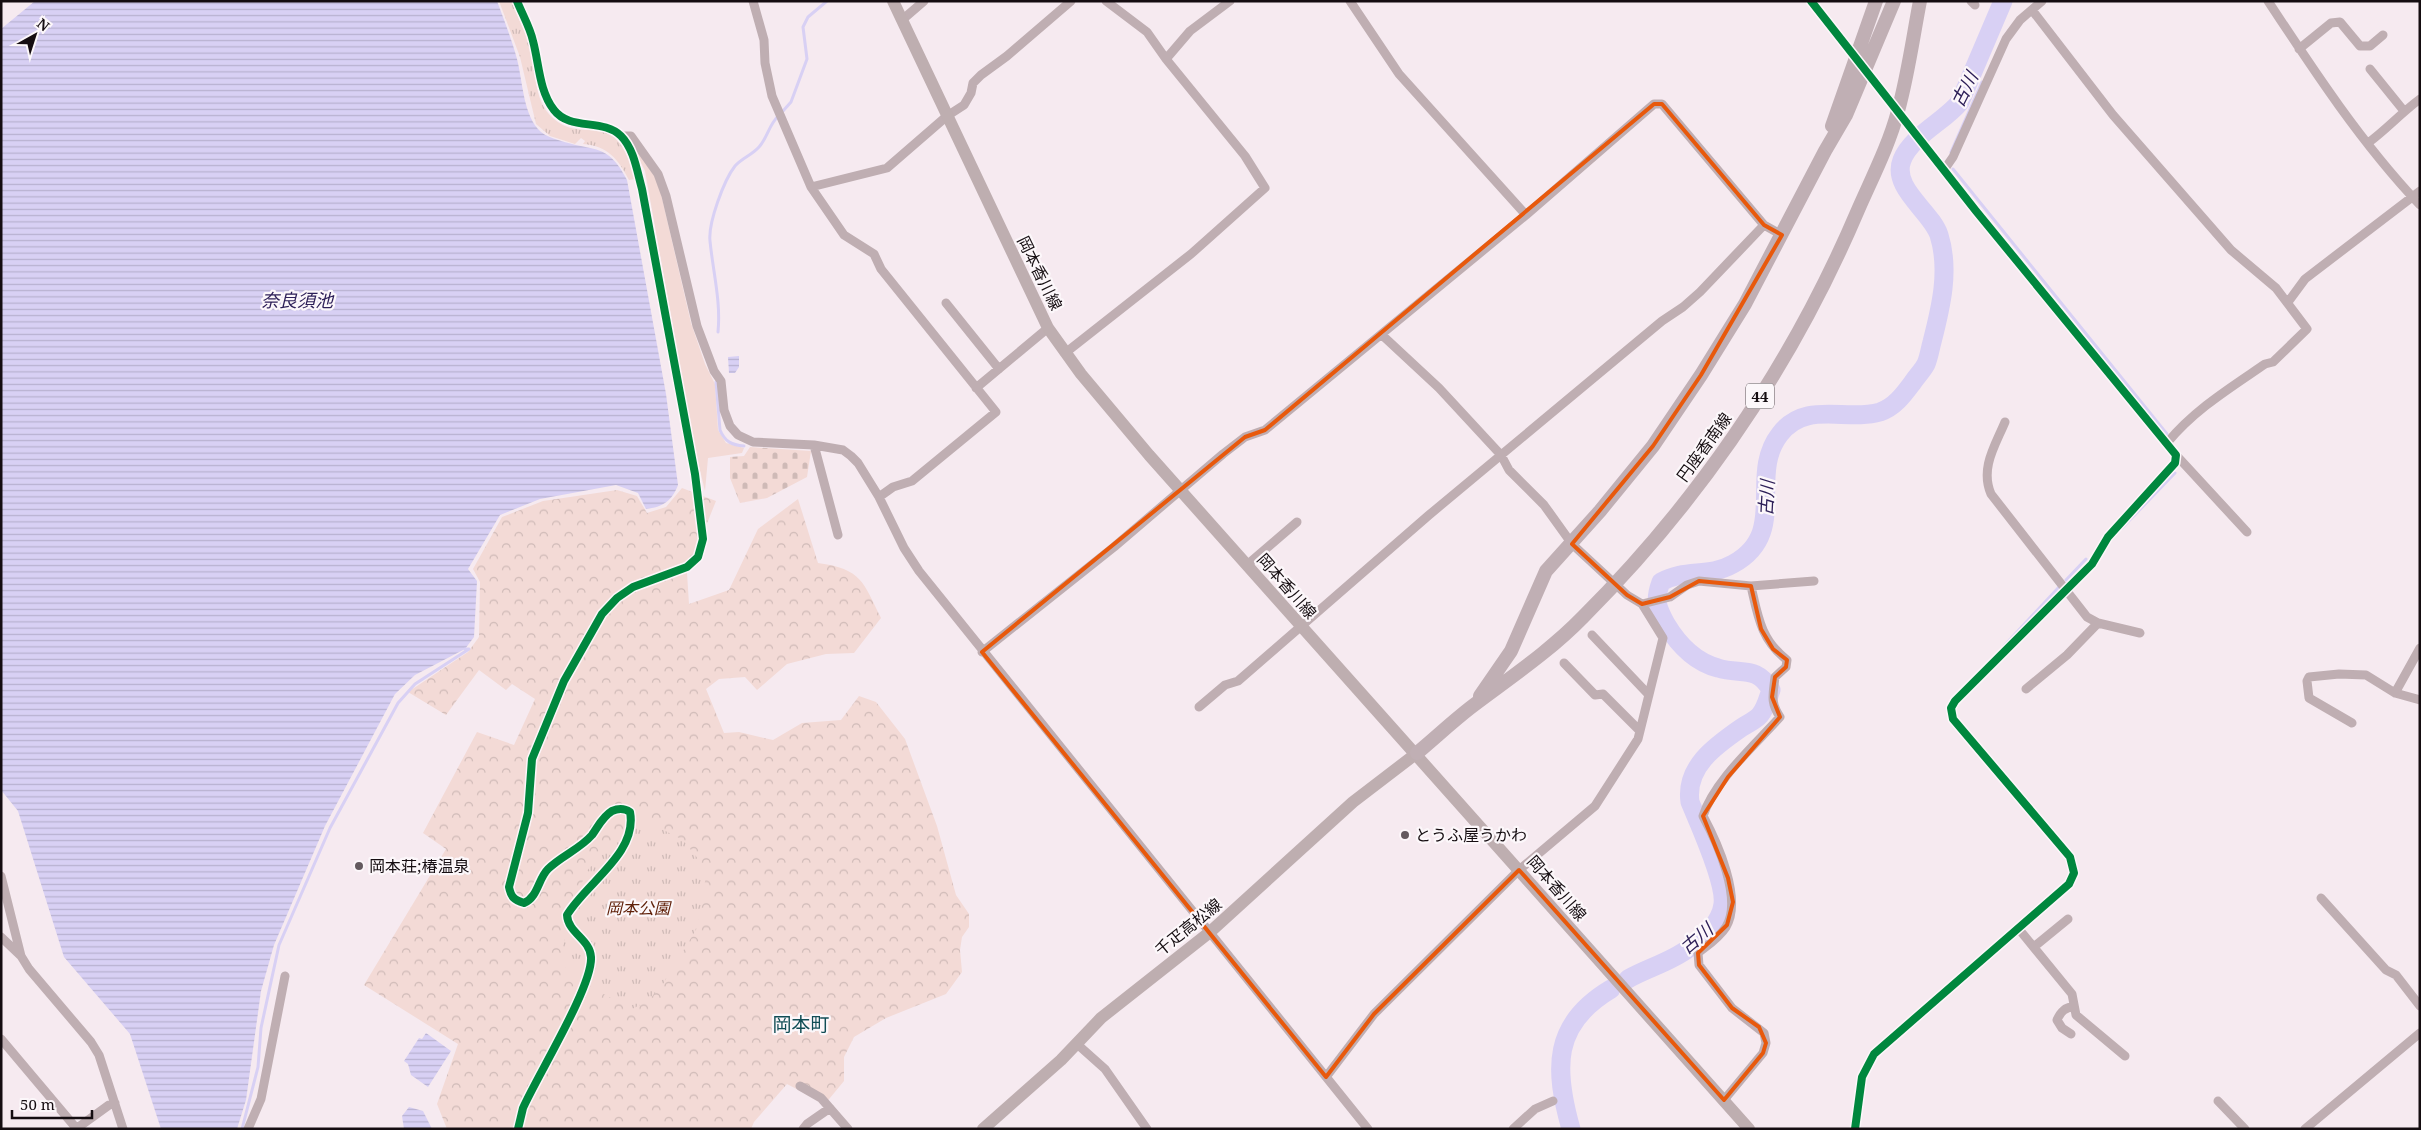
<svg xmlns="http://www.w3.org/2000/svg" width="2421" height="1130" viewBox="0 0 2421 1130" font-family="'Noto Serif','Noto Sans JP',serif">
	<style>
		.grass { fill: #f3dad6 }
		.forest { fill: url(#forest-crowns) }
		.cemetery { fill: url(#cemetery-stones) }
		.park { fill: url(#park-tufts) }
		.water { fill: url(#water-rules) }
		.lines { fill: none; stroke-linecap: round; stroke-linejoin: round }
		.stream { stroke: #d8d0f4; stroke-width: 3 }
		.river { stroke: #d8d0f4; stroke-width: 19 }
		.street { stroke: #bfaeb2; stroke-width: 9 }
		.secondary { stroke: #beaeb0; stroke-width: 12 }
		.primary { stroke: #c0afb4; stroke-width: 14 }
		.cycleway-casing { stroke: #fcf7fa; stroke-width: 11 }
		.cycleway { stroke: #00873e; stroke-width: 8 }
		.marked { fill: none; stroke: #e8590c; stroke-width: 4; stroke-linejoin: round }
		.poi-dot { fill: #645a5f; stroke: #fcf7fa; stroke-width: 2 }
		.labels { text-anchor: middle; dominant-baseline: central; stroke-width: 4.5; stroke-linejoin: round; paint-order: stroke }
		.shield { fill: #fcf7fa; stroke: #5a5357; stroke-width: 1 }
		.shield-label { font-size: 15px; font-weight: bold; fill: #150d11 }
		.street-label { font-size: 16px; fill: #150d11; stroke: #fcf7fa }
		.poi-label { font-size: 16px; fill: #150d11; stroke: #fcf7fa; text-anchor: start }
		.park-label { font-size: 16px; font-style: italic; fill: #602109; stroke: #fcf7fa }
		.water-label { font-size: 18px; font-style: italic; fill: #2e2058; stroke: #fcf7fa }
		.quarter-label { font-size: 19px; fill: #114d55; stroke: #fcf7fa }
	</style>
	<defs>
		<pattern id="forest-crowns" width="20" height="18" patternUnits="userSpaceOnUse" patternTransform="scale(1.25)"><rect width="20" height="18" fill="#f3dad6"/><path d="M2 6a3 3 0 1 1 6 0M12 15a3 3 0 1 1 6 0" fill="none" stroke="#cfbab7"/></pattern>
		<pattern id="cemetery-stones" width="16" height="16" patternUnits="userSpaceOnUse" patternTransform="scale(1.25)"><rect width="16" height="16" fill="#f3dad6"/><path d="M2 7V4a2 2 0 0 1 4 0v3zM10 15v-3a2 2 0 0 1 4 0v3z" fill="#cfbab7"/></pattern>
		<pattern id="park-tufts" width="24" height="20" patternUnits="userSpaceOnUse" patternTransform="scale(1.25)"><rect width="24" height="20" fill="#f3dad6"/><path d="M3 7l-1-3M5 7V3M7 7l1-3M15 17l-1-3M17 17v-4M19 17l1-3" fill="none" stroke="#cfbab7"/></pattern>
		<pattern id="water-rules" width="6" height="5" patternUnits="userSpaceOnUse" patternTransform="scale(1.25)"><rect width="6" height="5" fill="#d8d0f4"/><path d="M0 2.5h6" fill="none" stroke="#b8b1d0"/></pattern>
	</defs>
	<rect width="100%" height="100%" fill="#f6eaf0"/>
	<path class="grass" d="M630,141L658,181L691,323L705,364L715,384L718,430L726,443L744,448L742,453L708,458L705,491L695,450L645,171Z"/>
	<path class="forest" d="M682,488L716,501L687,573L689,604L729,590L758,529L798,499L818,563C862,569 863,582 881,618L854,653L826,654L787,664L757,690L745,677L719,679L706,689L724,733L739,732L773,740L802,723L841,720L859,696L876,702L905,739L937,826L956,895L969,914V927L962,937L960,950L962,972L946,994L886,1018L854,1037L844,1057V1081L825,1104L787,1084L754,1122L751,1129H447L437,1104L458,1044L364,985L446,849L423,833L477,732L514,745L535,699L512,684L506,690L479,670L446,715L408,692L468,652L479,637L480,582L473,569L502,517L543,501L617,490L637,496L647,513L666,507Z"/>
	<path class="cemetery" d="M750,447L811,451L807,477L767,498L740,503L730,478V457L744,456Z"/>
	<path class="park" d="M499,1H513C516,9 518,18 522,26C525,32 530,37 531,43C537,66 532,93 548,113C582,152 615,99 635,179L629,180C618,159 608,146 583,144L585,141L581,138L575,144L550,136L536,124L520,57Z
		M646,821L683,840L707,870L697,928L663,984L648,1001L632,1009L594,989L560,963L568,921L586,872L618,833Z"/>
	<path class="water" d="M35,1H497C504,20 512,40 517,59C523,82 523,116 541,132C546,136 552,138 558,140C593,152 608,142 627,180L666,394L678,485C672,501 663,507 646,509L638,493L616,485L540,499L500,515L468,569L477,581L474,637L465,649L415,675L395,694L325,826L274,945L261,991L246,1100L237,1129H161L130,1034L64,957L18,811L1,790V29Z
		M739,356V367L735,373H729L728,357Z
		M426,1033L451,1051L428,1087L411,1075L408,1064L404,1061L419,1038L422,1039Z
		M409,1107L423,1111L432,1129H404L402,1116Z"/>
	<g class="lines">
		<path class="stream" d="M783,111L791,102L807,59L803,27L808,17L827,1
			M1951,152L1982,82
			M1953,169L2167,434
			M718,332C721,301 713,272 710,241C708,223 724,180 735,166C742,158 752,155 759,147C768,137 768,126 779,115
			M716,382L720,430C725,442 732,445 744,446
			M2122,528L2175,473
			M2066,580L2086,559
			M2004,646L2059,587
			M242,1129L258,1067L261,1028L279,945L330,828L398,703L415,684L469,649H465"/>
		<path class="river" d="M1628,979C1647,968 1671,962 1689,948C1704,938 1721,922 1723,904C1726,882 1699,824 1690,802C1685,767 1715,746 1741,728C1747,724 1756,720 1760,715C1766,708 1768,698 1771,690C1757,665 1741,675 1718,668C1695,662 1678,644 1666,624C1657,607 1654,601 1661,582C1686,568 1708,578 1733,564C1790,533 1747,476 1780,434C1806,400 1846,422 1880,412C1895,407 1904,394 1913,382C1917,376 1923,370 1926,364C1929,357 1930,349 1932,342C1941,307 1950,270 1939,235C1931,211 1891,188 1902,160C1911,136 1945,121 1960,102L2003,1
			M1571,1129C1554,1069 1552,1024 1611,989"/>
		<path class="street" d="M517,1C522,14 530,27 533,41C539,63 539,91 554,110C570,131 603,118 621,136C634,149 637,171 642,189L695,474L703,539L698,557L687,567L633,587L617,598L602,614L564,681L532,759L528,813L509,887C511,897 514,900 524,903C538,897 538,879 548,869C561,856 580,849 592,835C598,827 602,817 612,811C619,808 624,808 630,812C638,853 586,883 567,915C568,933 590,939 591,957C593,986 537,1076 523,1108L518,1129
			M753,1L764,40L765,63L772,96L811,187L844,235L874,254L881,269L996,412L912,481L893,487L879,497
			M1350,1L1399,74L1526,215
			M1811,1L1976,211L2176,455L2175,463L2108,537L2092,564L1955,701L1951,708L1953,719L2070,857L2074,873L2069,884L1874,1054L1862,1077L1855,1129
			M1971,1L1975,5
			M2268,1C2314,71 2362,144 2420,205
			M2032,10L2113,115L2231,250L2276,288L2307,329L2273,362L2265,364C2230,388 2194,410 2167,443
			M902,20L924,1
			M2299,49L2331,23L2340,22L2360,46H2370L2383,35
			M1166,59L1190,31L1230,1
			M2370,69L2404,111
			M621,136H631L658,174L666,196L697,326L714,371L721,381L724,410L730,426L738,435L753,442L814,445L843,450L851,456L858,463L879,497L904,548L919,571L1368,1129
			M2368,143C2387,129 2401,113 2420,99
			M1944,170L1953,157L2006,39L2020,20L2042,1
			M811,187L887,168L947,116L964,105L971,93L973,83L981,75L1007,56L1071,1
			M2288,302L2305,279L2420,191
			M946,303L999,369
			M1382,335L1439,388L1501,455L1509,470L1544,505L1572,544L1627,595L1642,604L1670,597L1687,585L1699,581L1751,586L1814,581
			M1064,352L1069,350L1191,254L1265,188L1245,156L1166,59L1147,32L1106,1
			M976,388L1048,328
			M2005,422C1995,446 1980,468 1991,494L2087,617L2098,623L2140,633
			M814,445L838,535
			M2176,455L2247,532
			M1247,565L1297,522
			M1592,635L1649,695
			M982,652L1114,547L1223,454L1245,437L1265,430L1526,215L1654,104H1662L1764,225L1782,235
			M1564,663L1595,695L1603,694L1640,731
			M2026,689L2067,655L2098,623
			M2395,693L2420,648
			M1199,707L1225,685L1238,681L1429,515L1662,321L1683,307L1700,292L1764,225
			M2352,723L2309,698L2307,681L2309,677L2339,674L2366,675L2395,693L2420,700
			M1,876L21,956L29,969L91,1042L99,1055L123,1129
			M2321,898L2386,970L2396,975L2420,1006
			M2018,928L2072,994L2076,1015L2125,1056
			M1,937L21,956
			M2035,946L2068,919
			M2071,1034L2062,1028L2057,1020C2061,1011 2065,1008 2074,1006
			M1,1039L76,1128
			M1077,1044L1105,1069L1147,1129
			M1326,1077L1374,1014L1519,870L1595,806L1638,739L1663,638L1642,604
			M800,1086L821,1098L848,1129
			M1724,1100L1763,1053L1766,1043L1764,1033L1732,1008L1699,965L1698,953C1708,945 1719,938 1726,927C1743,899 1717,842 1703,816C1714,781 1756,744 1780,717C1770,702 1773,695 1775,677L1786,667L1787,660C1761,640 1758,617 1751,586
			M2218,1101L2245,1129
			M76,1129L109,1105L115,1103
			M248,1129L261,1099L285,976
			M803,1129L807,1124L830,1108
			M1513,1129L1535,1109L1553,1101
			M2305,1129L2420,1033"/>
		<path class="secondary" d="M893,1L1048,328L1081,374L1149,455L1749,1129
			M983,1129L1061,1060L1101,1018L1210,932L1353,802L1417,753"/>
		<path class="primary" d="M1832,126L1876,1
			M1480,696L1511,651L1546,571L1600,511L1653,446L1701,375L1745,304L1825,151L1846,115L1894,1
			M1417,753C1435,738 1452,722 1470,708C1508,679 1549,652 1583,617C1700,500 1793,363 1858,210C1872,178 1889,145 1898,111C1908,75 1913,37 1920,1"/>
		<g class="cycleway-casing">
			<path id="cycleway" d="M517,1C522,14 530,27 533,41C539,63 539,91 554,110C570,131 603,118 621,136C634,149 637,171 642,189L695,474L703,539L698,557L687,567L633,587L617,598L602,614L564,681L532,759L528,813L509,887C511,897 514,900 524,903C538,897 538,879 548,869C561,856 580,849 592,835C598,827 602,817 612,811C619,808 624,808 630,812C638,853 586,883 567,915C568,933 590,939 591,957C593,986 537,1076 523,1108L518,1129
				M1811,1L1976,211L2176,455L2175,463L2108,537L2092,564L1955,701L1951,708L1953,719L2070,857L2074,873L2069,884L1874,1054L1862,1077L1855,1129"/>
		</g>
		<use href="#cycleway" class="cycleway"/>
	</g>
	<path class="marked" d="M1654,104H1662L1764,225L1782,235L1701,375L1653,446L1572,544L1627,595L1642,604L1670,597L1699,581L1751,586L1761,629L1773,649L1787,660L1786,667L1775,677L1772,697L1780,717L1728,777L1703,816L1728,878L1733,902L1727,925L1698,953L1699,965L1732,1008L1759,1027L1766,1043L1763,1053L1724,1100L1519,870L1374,1014L1326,1077L982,652L1245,437L1265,430Z"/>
	<g class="poi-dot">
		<circle cx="1405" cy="835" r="5"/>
		<circle cx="359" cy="866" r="5"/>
	</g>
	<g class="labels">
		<rect class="shield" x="1746" y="383.5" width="28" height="25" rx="4"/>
		<g class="shield-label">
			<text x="1760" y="396">44</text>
		</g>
		<g class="street-label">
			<text transform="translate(1040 273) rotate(64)">岡本香川線</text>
			<text transform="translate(1704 447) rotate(-54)">円座香南線</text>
			<text transform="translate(1287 586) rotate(49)">岡本香川線</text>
			<text transform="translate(1557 888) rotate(49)">岡本香川線</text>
			<text transform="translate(1188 927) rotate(-39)">千疋高松線</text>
		</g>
		<g class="poi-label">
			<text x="1415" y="835">とうふ屋うかわ</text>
			<text x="369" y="866">岡本荘;椿温泉</text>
		</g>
		<g class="park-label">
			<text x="638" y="908">岡本公園</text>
		</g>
		<g class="water-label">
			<text transform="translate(1964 89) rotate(-63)">古川</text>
			<text x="297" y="300">奈良須池</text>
			<text transform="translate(1766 498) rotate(-87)">古川</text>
			<text transform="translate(1696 938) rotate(-40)">古川</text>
		</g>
		<g class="quarter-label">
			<text x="801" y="1024">岡本町</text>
		</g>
	</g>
	<rect width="2421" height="1130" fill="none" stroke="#150d11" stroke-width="5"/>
	<g transform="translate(35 35) rotate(39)" stroke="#fcf7fa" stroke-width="4" paint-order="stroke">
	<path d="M0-4L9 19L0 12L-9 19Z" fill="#150d11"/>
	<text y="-8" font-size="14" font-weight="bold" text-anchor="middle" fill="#150d11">N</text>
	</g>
	<path d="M12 1110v8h80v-8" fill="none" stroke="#150d11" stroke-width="2.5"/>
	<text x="20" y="1110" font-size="15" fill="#150d11" stroke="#fcf7fa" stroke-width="4" paint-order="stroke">50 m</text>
</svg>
